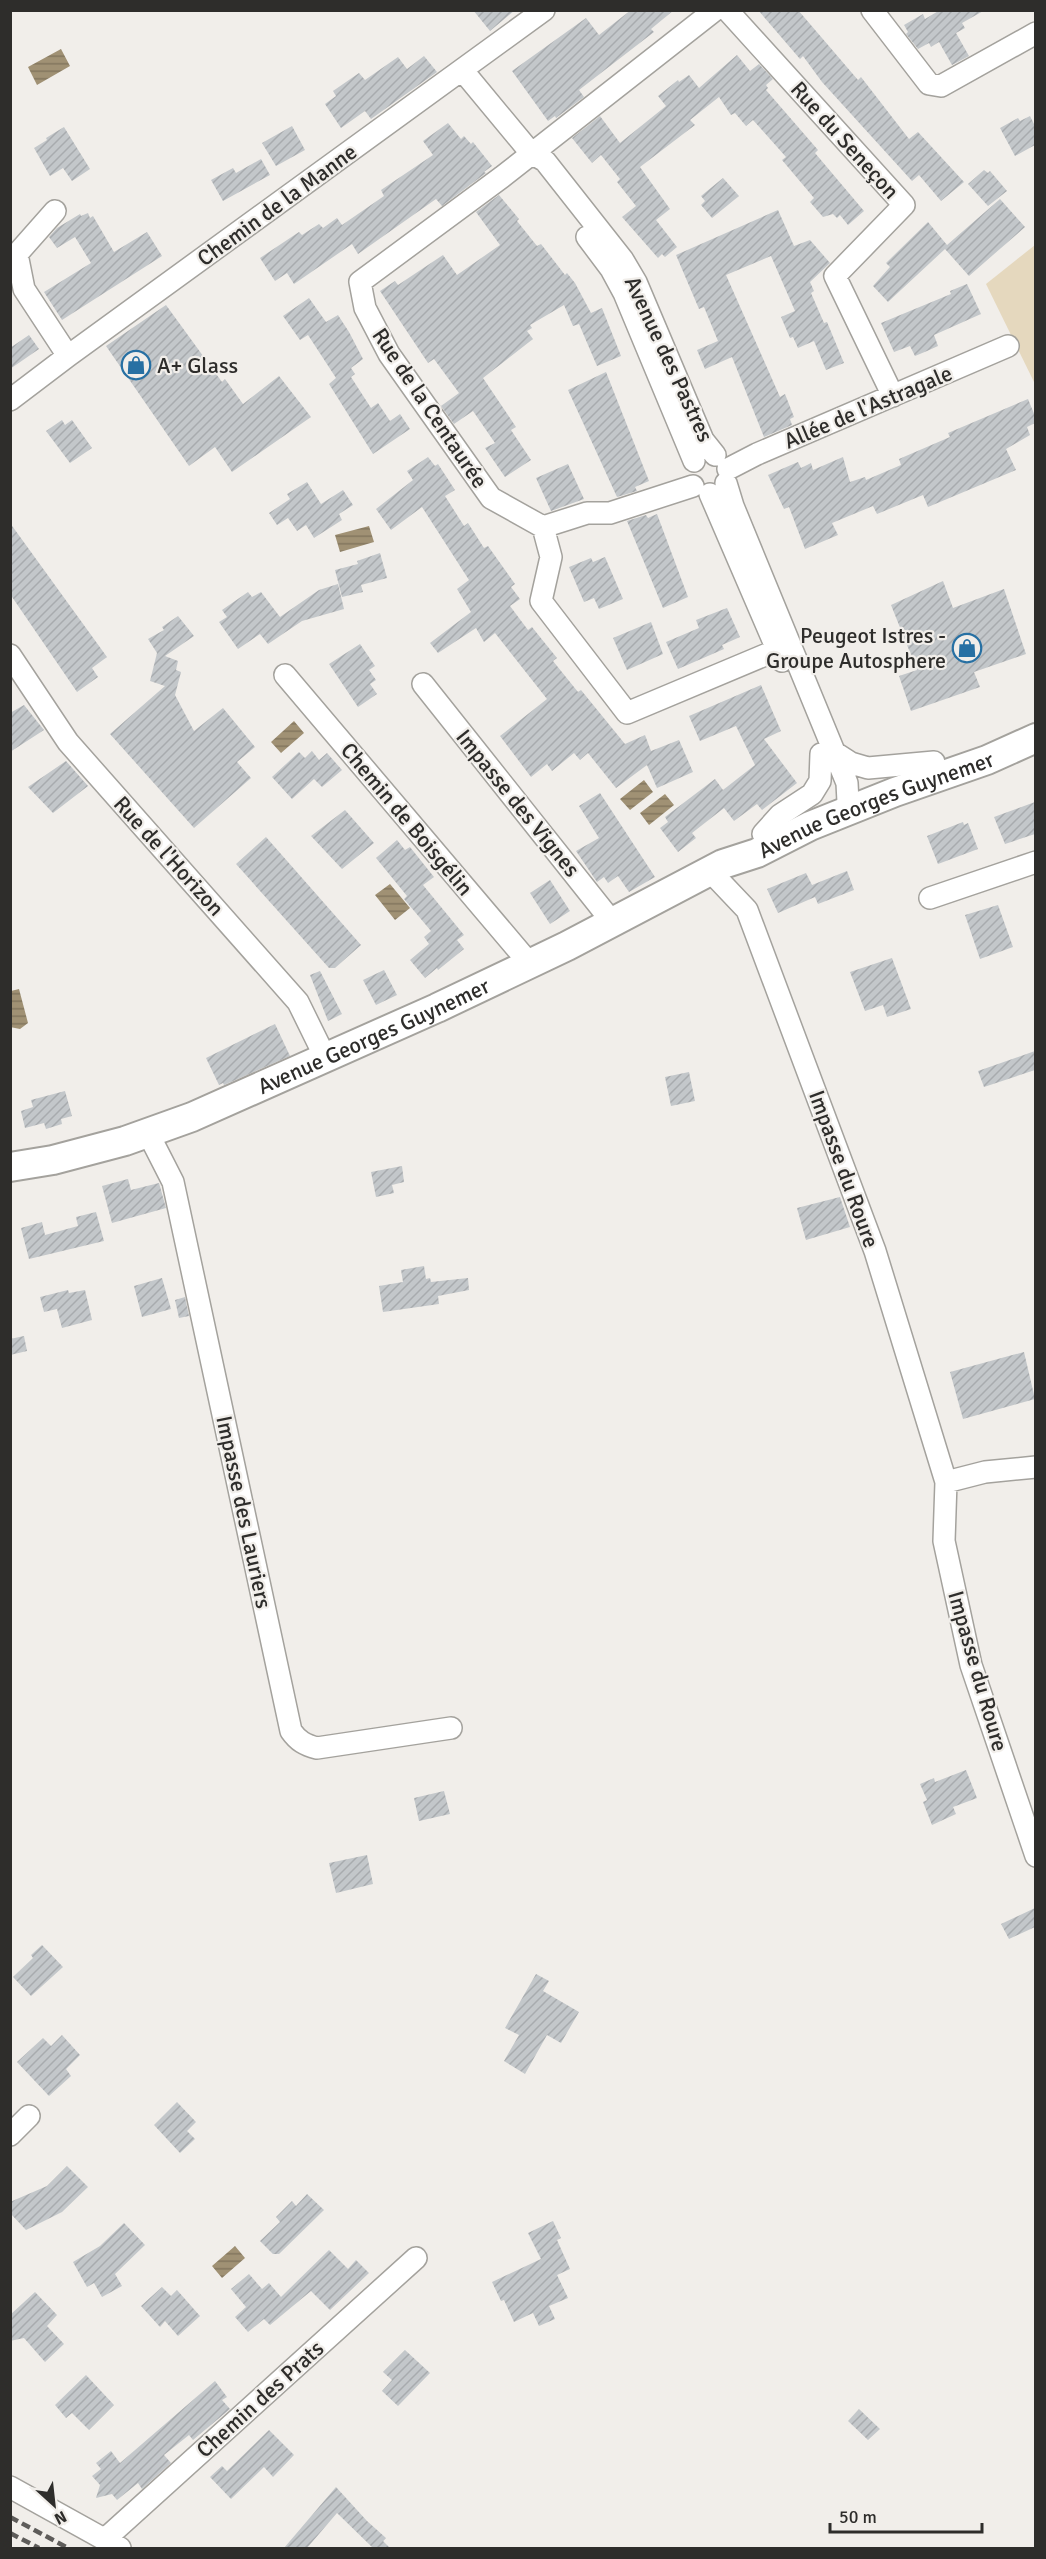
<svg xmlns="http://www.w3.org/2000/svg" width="1046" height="2559" viewBox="0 0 1046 2559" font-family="Signika,sans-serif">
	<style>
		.green { fill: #e5d8be }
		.water { fill: url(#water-rules) }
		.building { fill: url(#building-hatch) }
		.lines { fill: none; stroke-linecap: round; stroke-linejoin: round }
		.street-casing { stroke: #a4a29d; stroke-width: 24 }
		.secondary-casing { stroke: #a4a29d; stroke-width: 32 }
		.street { stroke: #fff; stroke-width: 21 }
		.secondary { stroke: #fff; stroke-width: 28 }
		.rail { stroke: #5e5c5a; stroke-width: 4.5; stroke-dasharray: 9 4.5; stroke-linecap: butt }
		.labels { text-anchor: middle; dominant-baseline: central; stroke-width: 4.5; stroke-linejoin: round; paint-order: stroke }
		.street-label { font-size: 22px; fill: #2e2d2b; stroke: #f1eeea }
		.poi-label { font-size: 22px; fill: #2e2d2b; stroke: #f1eeea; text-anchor: start }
	</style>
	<defs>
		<pattern id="water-rules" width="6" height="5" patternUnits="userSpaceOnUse" patternTransform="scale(1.5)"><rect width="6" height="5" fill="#a09174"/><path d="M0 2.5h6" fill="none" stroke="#83775f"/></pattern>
		<pattern id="building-hatch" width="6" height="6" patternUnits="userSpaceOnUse" patternTransform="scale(1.5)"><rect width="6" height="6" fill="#c3c7ca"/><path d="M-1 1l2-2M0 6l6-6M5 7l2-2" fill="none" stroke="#a8abae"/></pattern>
	</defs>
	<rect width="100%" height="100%" fill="#f1eeea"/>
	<path class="green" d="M1035,245V384L986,284Z"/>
	<path class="water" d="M61,49L70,66L37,85L28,67Z
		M369,526L374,542L340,552L335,535Z
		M294,721L304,733L281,753L271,742Z
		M644,780L653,792L630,810L620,799Z
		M665,794L674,805L649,825L640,813Z
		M390,884L410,908L395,920L375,895Z
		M19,989L28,1023L20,1029L10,1027L11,991Z
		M235,2246L245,2258L222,2278L212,2266Z"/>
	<path class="building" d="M473,10H515L490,31Z
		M631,10H674L651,29L654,32L579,90L584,97L556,118L555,116L548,121L512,71L586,18L599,35Z
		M758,10H798L858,80L861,77L909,139L918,132L964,182L941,201L919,175L912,181L822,82L803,56L800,59Z
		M940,10H985L962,23L965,28L956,33L969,56L952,65L939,42L931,47L929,43L918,49L906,34L908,32L904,25L923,14L925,19Z
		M737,55L750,71L759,64L773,79L766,85L768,88L766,90L818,150L815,153L864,211L848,225L840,215L837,218L833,214L823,217L810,202L814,198L782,160L786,157L753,120L746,126L735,113L731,115L719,97L690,120L695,125L640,167L670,209L656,220L677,247L665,257L662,254L658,258L622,217L636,206L617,182L620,179L601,155L592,163L572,138L600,116L620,143L666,106L658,96L678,80L679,82L689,75L699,88Z
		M424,56L437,72L371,119L365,111L341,128L325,104L336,96L333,91L359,73L365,80L398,57L407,69Z
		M1030,116L1035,126V145L1015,156L1000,128L1018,118L1020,121Z
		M448,123L461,139L464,136L471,144L473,142L492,166L484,172L486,173L442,206L436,199L358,254L352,244L294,284L287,273L275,281L260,258L299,232L302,235L319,224L323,228L337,218L342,225L384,196L381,190L433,155L423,141Z
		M292,126L305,150L276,166L262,143Z
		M64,127L90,169L72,181L63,168L50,176L34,148L47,140L46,138Z
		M261,159L270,175L223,201L211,180L233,168L236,173Z
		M984,170L988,173L990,171L1007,191L988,206L968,184Z
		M723,178L739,196L712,218L701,205L705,201L701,196Z
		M499,195L519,219L517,221L537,246L541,244L565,275L567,273L575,283L591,313L602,308L621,356L597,366L579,324L573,326L564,305L530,325L532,328L527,331L533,339L483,378L516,427L511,430L531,460L505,477L485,448L495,443L473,411L454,424L441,406L459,393L434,359L428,363L380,291L395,281L398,285L443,255L457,275L500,245L476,212Z
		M1000,199L1025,227L969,276L945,249L888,302L873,286L890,267L886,263L928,222L947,245Z
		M778,210L794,246L810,240L830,263L810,282L814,291L811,293L824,323L827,322L844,363L826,370L814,341L798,348L793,337L790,338L781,317L795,311L771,256L726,275L780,397L785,394L794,417L790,419L792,425L764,437L732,357L705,369L697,350L718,341L704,307L699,309L676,255Z
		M88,213L90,218L93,216L114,252L147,232L162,256L62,320L44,292L91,263L75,237L57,248L49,237L57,228L80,214L81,216Z
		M967,284L981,314L934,335L938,346L927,351L915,356L910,346L894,352L881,323L951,294L950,291Z
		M309,298L326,322L338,315L349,332L363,359L351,368L355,374L351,377L371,408L378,403L390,421L400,414L410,429L373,454L329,384L336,378L308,335L300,340L283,316Z
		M166,305L222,382L225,379L243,404L279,376L311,417L232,472L215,447L189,466L106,346Z
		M29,335L39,349L10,369V348Z
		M606,372L649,481L635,487L637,491L617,497L568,390Z
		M1028,399L1035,416V423L1027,427L1030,435L1006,449L1016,470L928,507L923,495L877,514L873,506L832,523L838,535L805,549L789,507L784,509L768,475L798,462L801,468L811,463L813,470L843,457L850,482L865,477L866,480L901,465L899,459L950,437L948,433Z
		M62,420L65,425L72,420L92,448L70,463L46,431Z
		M428,457L435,466L438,464L455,490L445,496L464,526L468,523L484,548L488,546L515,584L511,587L520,599L510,606L528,630L532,627L544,642L557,658L553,661L578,692L581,690L625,744L645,735L651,751L679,740L693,772L657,788L647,765L616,788L588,753L580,760L574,753L552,771L547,764L531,777L500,736L547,699L495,633L484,642L476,628L438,653L430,643L471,612L457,589L469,580L422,507L391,530L376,509L413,480L407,471Z
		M568,464L584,499L551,511L536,478Z
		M307,482L321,504L343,490L353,505L339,514L342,520L314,538L306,525L297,531L288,518L277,525L269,513L290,499L287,494Z
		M657,514L688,597L663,608L627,521L646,515L648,518Z
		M10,523L107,657L92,668L98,677L77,692L10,594Z
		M380,553L387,578L361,585L363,592L342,597L335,570L358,564L357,561Z
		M605,557L623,599L599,609L594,598L584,602L569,567L591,558L593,562Z
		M943,581L953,608L1004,589L1026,654L974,672L980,687L911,711L899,676L917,670L891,605Z
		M338,584L344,609L302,621L268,644L260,634L238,649L219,622L227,617L222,610L248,592L252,597L261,592L280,617L319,590Z
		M727,608L740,637L722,645L724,649L678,669L666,642L699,628L696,620Z
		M178,616L194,636L165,656L178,661L176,670L181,672L175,695L194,731L223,708L255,747L237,762L251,778L194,828L110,734L165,686L150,681L157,653L148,639L164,630L162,627Z
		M651,622L663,654L627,670L613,638Z
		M360,644L375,666L369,670L376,680L370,684L377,694L358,707L329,664Z
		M761,685L781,731L764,739L797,783L762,810L757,804L734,821L724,808L692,833L696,838L678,852L660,828L668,822L665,817L715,779L723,790L755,765L736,726L700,741L689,716Z
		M24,705L44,730L10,752V713Z
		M312,751L319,760L327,753L342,770L322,787L314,779L292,799L272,777L299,752L305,758Z
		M66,761L88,786L53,813L28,787Z
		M600,793L655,877L629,892L618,876L608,883L604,877L597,882L576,851L599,838L579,806Z
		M1035,802V834L1005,844L994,817Z
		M345,810L374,843L342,869L311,836Z
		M963,822L964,825L968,823L978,849L938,864L927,836Z
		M266,837L361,945L335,968H329L236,864Z
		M397,840L405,850L410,847L434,877L423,885L464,935L457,940L464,949L438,970L437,968L425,978L410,960L429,944L424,937L431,931L404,899L407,896L376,858Z
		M847,871L854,890L818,904L815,897L778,913L767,889L806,873L812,885Z
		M550,880L570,911L550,924L530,893Z
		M998,905L1013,947L980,959L965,915Z
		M892,958L911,1009L887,1017L883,1005L865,1011L850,972Z
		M384,970L397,995L376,1005L363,980Z
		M320,971L342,1014L328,1021L310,975Z
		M275,1024L290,1056L224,1085L223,1083L219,1085L206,1058Z
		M1035,1051V1070L984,1087L978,1071Z
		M689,1072L695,1101L671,1106L665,1077Z
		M65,1091L72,1116L61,1119L62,1124L46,1129L44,1123L25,1128L21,1111L33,1107L31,1100Z
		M402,1166L404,1182L392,1185L394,1193L376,1197L371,1172Z
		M128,1179L131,1190L159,1183L166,1208L112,1223L102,1186Z
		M840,1197L850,1227L806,1240L797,1208Z
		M96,1212L104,1241L29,1259L21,1228L42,1222L45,1235L78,1226L76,1217Z
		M424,1266L426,1279L430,1278L431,1282L468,1278L469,1290L438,1296L439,1304L383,1312L379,1286L403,1282L401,1270Z
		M162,1278L171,1309L142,1317L134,1286Z
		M68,1290L69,1293L85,1290L92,1320L62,1328L57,1309L44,1312L40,1297Z
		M185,1297L189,1316L179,1318L175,1300Z
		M24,1336L27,1351L10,1355V1339Z
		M1024,1352L1035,1399L963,1419L950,1372Z
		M966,1770L977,1798L953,1807L956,1814L932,1825L923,1802L927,1800L920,1784L934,1778L935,1782Z
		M444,1791L450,1814L419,1821L414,1798Z
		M367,1855L373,1884L336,1893L329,1863Z
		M1035,1908V1927L1009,1939L1001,1924Z
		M42,1945L63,1967L31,1996L13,1977L33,1958L31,1955Z
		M536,1974L549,1981L543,1991L579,2012L561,2043L547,2035L525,2074L504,2061L519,2035L505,2028Z
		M62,2035L80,2055L66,2069L71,2076L49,2096L17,2062L43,2038L51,2046Z
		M177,2102L196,2122L187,2131L195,2139L180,2153L154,2125Z
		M67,2166L88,2187L62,2212L26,2230L10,2213V2202L47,2186Z
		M307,2194L324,2210L279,2254H273L260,2241L280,2222L276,2217L292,2201L296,2206Z
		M553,2221L561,2238L557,2240L570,2269L557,2275L568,2298L549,2306L555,2319L539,2326L533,2313L514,2322L504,2300L501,2301L492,2282L541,2259L528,2233Z
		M124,2223L145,2245L115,2274L122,2286L102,2297L94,2283L87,2287L73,2262L100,2246Z
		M329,2250L348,2269L356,2260L369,2273L330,2310L311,2291L270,2325L264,2319L248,2332L235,2317L246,2307L231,2289L249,2274L262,2289L269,2283L281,2297Z
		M162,2287L171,2296L177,2290L200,2316L178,2336L165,2321L160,2327L141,2306Z
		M35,2292L57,2315L47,2326L64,2344L45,2362L24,2338L10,2341V2315Z
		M405,2350L430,2373L398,2406L382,2391L392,2380L383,2372Z
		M86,2375L114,2405L89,2430L72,2413L66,2418L55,2405Z
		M215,2381L227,2397L222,2400L230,2409L193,2440L189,2435L164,2455L171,2463L142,2489L138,2483L117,2500L112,2494L96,2498L100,2485L92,2476L101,2469L96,2463L111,2451L120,2463Z
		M859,2409L880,2429L868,2440L848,2421Z
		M269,2430L294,2455L273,2477L264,2467L231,2499L210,2477L222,2466L227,2471Z
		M336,2487L367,2521L386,2538L383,2541L390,2548H373L337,2513L307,2548H284Z"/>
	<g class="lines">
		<g class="street-casing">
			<path id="street" d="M715,10L502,177L360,282L365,308L389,354L491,498L543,527L551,557L541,601L627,713L777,650
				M727,10L904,205L835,276L893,396
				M872,10L929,84L941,86L1036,33
				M463,71L531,153L545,161L623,260L636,282L703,440L715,455
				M55,211L17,254L24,289L68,356
				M587,237L611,269L624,293L694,461
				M10,400L68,356L544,10
				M728,469L757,454L1008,346
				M726,483L733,506L847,783L848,802
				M710,494L782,661
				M543,527L587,513H610L693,486
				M10,655L68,742L298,1002L325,1057
				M285,675L530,964
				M423,684L613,923
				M834,752L851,763L868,768L934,762
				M763,834L780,815L812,794L820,781L821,754
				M710,871L747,910L875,1251L946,1482L944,1541L971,1665L1036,1856
				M930,898L1036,862
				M148,1133L173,1182L291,1731C298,1741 305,1745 317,1748L451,1728
				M946,1482L985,1472L1036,1467
				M10,2135L29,2116
				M10,2487L120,2548
				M104,2540L416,2258"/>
		</g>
		<g class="secondary-casing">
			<g id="secondary">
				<path id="s1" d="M10,1167L53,1160L125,1141L192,1117L437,1008L567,946L723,864L757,853L810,826L895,792L987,760L1036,738"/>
			</g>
		</g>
		<use href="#street" class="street"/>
		<use href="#secondary" class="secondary"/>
		<path class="rail" d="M10,2517L68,2548
			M10,2533L39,2548"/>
	</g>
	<defs>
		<g id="shop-ring" transform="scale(1.5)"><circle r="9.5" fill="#f1eeea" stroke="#2770a3" stroke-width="1.5"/><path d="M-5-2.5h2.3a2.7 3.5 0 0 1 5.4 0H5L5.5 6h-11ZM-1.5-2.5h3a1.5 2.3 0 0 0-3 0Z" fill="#2770a3"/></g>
	</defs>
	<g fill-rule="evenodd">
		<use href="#shop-ring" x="136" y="365"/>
		<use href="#shop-ring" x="967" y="648"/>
	</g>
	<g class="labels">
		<g class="street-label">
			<text transform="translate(845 140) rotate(48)">Rue du Seneçon</text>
			<text transform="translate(277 205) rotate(-36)">Chemin de la Manne</text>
			<text transform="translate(669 359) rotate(65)">Avenue des Pastres</text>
			<text transform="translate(868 407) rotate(-23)">Allée de l'Astragale</text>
			<text transform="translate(430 408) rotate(56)">Rue de la Centaurée</text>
			<text transform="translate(518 803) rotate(51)">Impasse des Vignes</text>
			<text stroke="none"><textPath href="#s1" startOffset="942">Avenue Georges Guynemer</textPath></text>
			<text transform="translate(407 819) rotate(50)">Chemin de Boisgélin</text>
			<text transform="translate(169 856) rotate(48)">Rue de l'Horizon</text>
			<text stroke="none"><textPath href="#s1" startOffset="388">Avenue Georges Guynemer</textPath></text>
			<text transform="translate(844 1169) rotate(70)">Impasse du Roure</text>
			<text transform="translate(244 1512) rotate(78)">Impasse des Lauriers</text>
			<text transform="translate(978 1671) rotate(74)">Impasse du Roure</text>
			<text transform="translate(260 2399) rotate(-42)">Chemin des Prats</text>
		</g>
		<g class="poi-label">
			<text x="157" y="365">A+ Glass</text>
			<text x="946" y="635" text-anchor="end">Peugeot Istres -<tspan x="946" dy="25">Groupe Autosphere</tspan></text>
		</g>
	</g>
	<rect width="1046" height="2559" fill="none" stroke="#2e2d2b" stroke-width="24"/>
	<g transform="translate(54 2505) rotate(153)" stroke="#f1eeea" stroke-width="4.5" paint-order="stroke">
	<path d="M0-4.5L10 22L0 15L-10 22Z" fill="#2e2d2b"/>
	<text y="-9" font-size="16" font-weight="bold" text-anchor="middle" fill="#2e2d2b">N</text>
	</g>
	<path d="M830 2523v9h152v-9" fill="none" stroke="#2e2d2b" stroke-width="3"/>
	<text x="839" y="2523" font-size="18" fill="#2e2d2b" stroke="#f1eeea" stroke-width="4.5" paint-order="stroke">50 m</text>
</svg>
